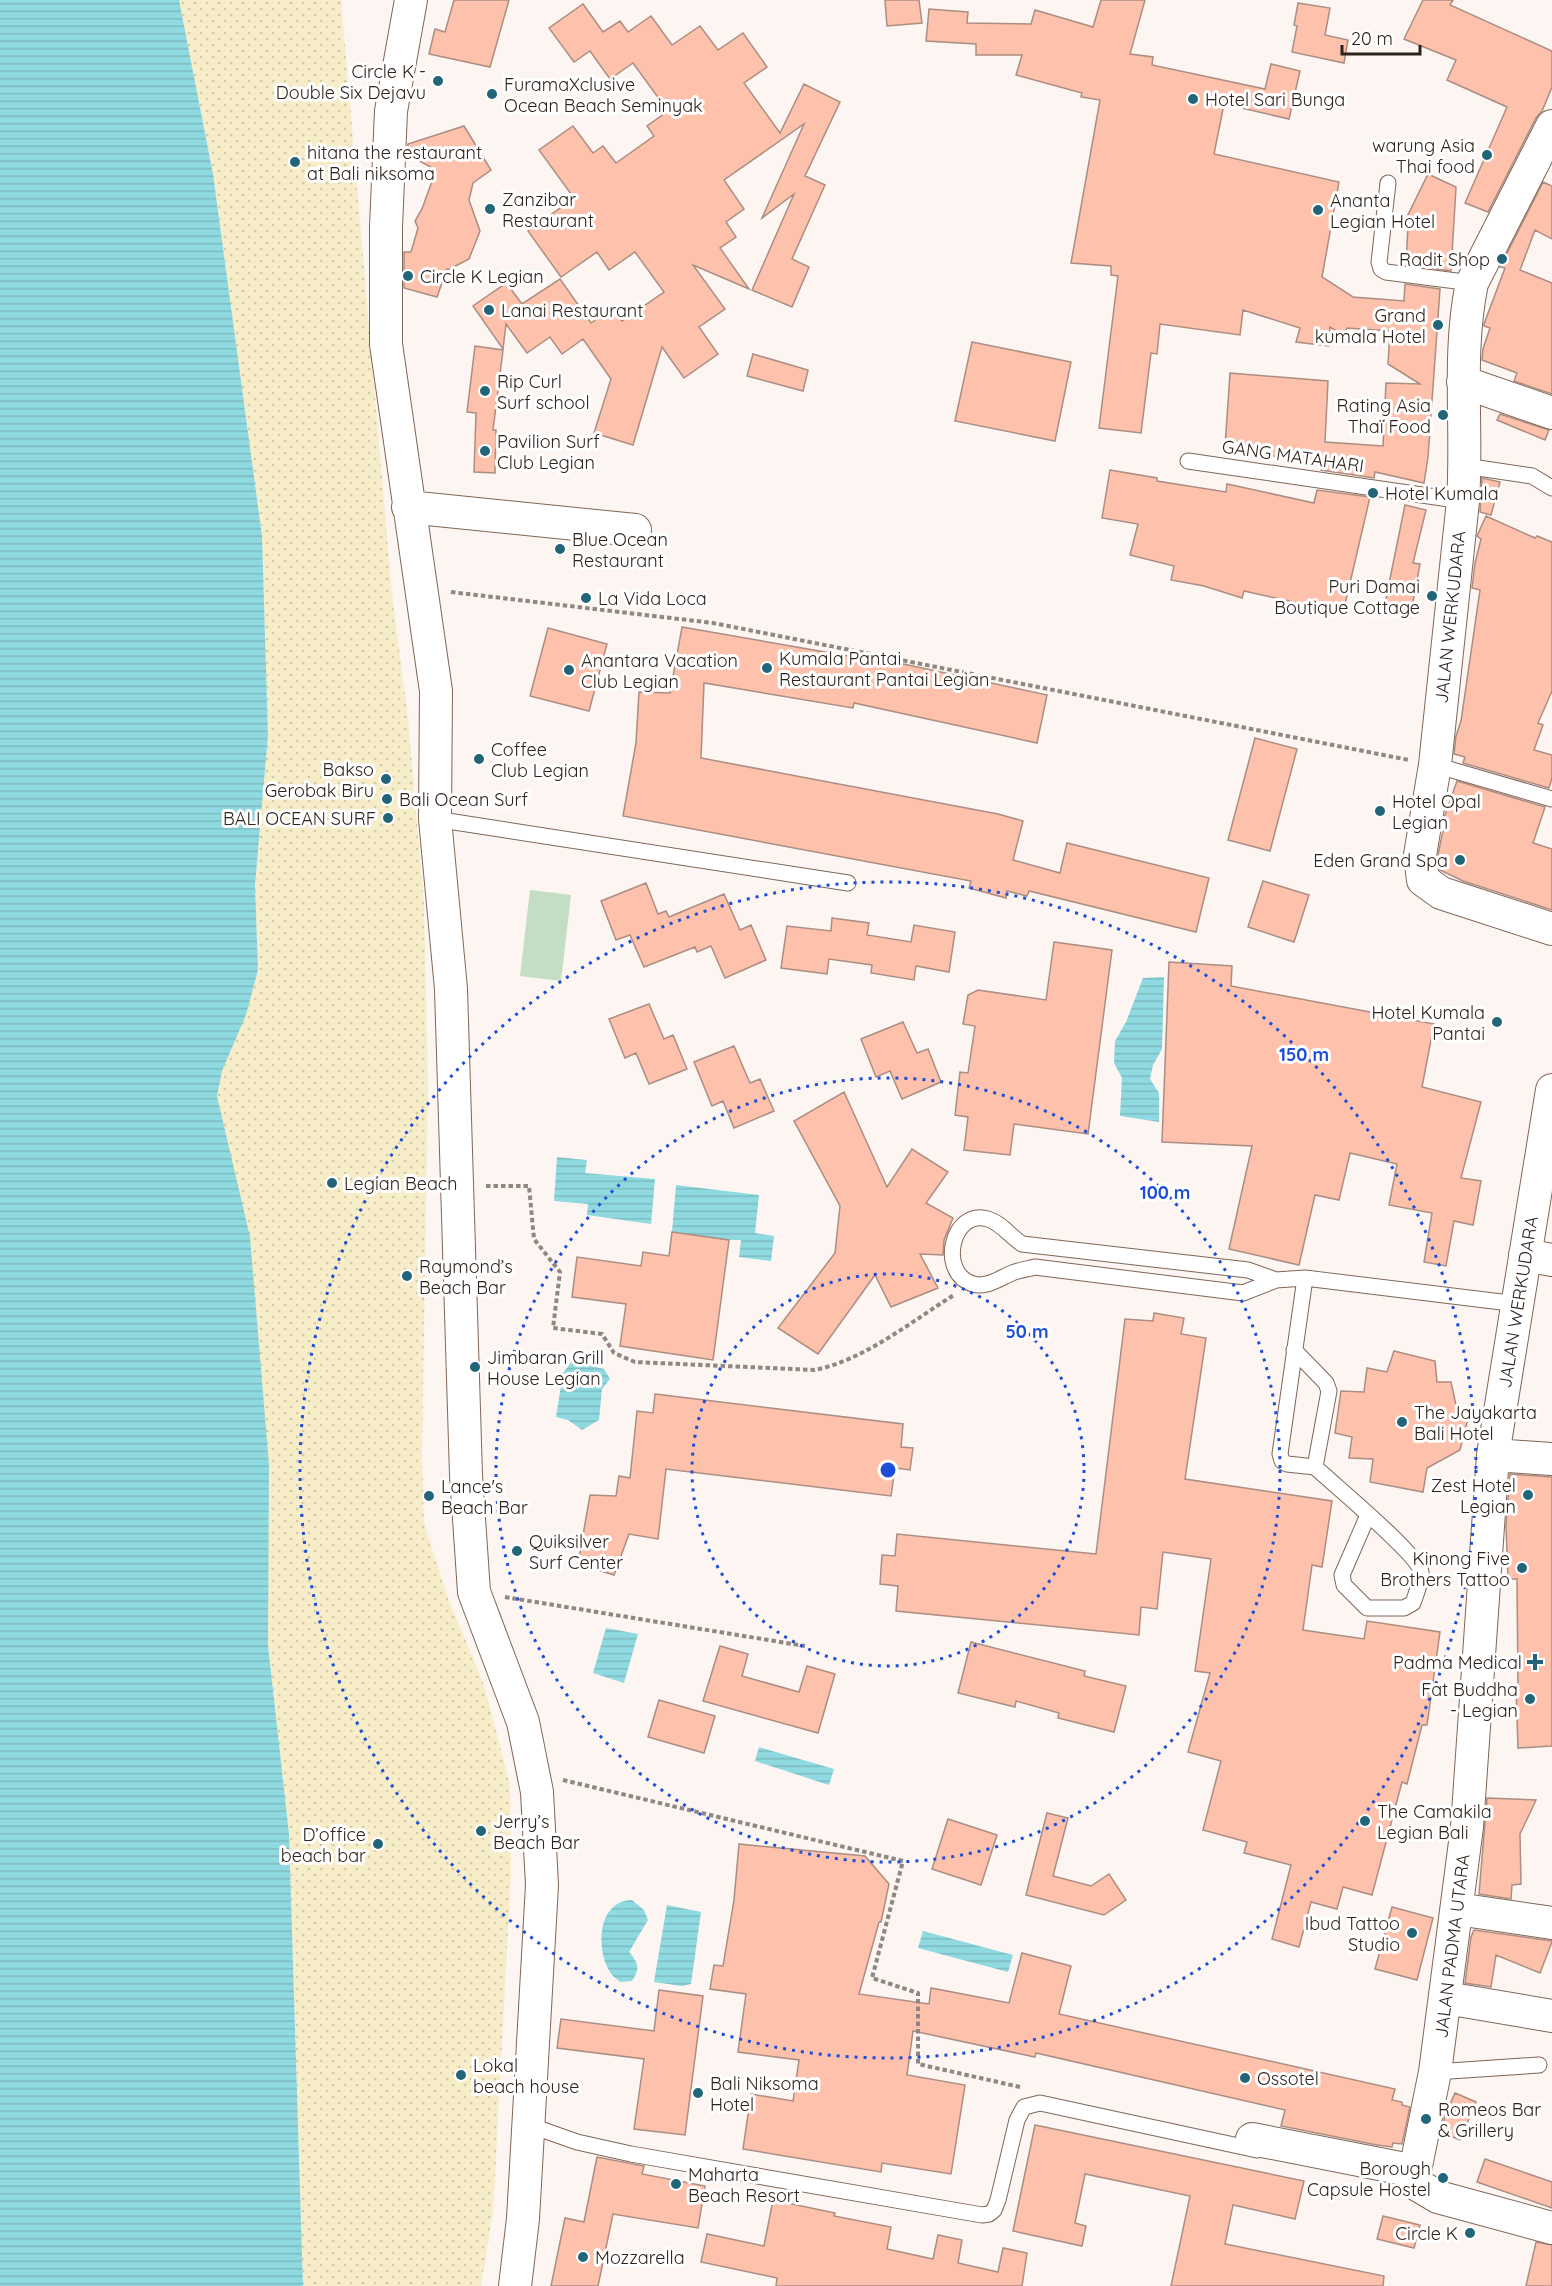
<svg xmlns="http://www.w3.org/2000/svg" width="1552" height="2286" viewBox="0 0 1552 2286" font-family="Quicksand,sans-serif">
	<style>
		.sand { fill: url(#sand-dots) }
		.green { fill: #c4dec3 }
		.water { fill: url(#water-rules) }
		.building { fill: #fdc1ac; stroke: #ac8d82; stroke-width: 1.5 }
		.lines { fill: none; stroke-linecap: round; stroke-linejoin: round }
		.service-casing { stroke: #806656; stroke-width: 17 }
		.minor-casing { stroke: #806656; stroke-width: 34 }
		.path { stroke: #908782; stroke-width: 4; stroke-dasharray: 4.5 3; stroke-linecap: butt }
		.service { stroke: #fff; stroke-width: 15 }
		.minor { stroke: #fff; stroke-width: 32 }
		.ring { fill: none; stroke: #1d4ed8; stroke-width: 3; stroke-dasharray: 3 6 }
		.poi-dot { fill: #236578; stroke: #fff; stroke-width: 2 }
		.labels { text-anchor: middle; dominant-baseline: central; stroke-width: 6; stroke-linejoin: round; paint-order: stroke }
		.poi-label { font-size: 18px; fill: #2f231d; stroke: #fff; text-anchor: start }
		.street-label { font-size: 18px; fill: #2f231d; stroke: #fff }
		.centre { fill: #1d4ed8; stroke: #fff; stroke-width: 3 }
		.ring-label { font-size: 18px; text-anchor: middle; font-weight: bold; fill: #1d4ed8; stroke: #fff; stroke-width: 6; stroke-linejoin: round; paint-order: stroke }
	</style>
	<defs>
		<pattern id="sand-dots" width="8" height="8" patternUnits="userSpaceOnUse" patternTransform="scale(1.5)"><rect width="8" height="8" fill="#f7edc8"/><path d="M2 2h.1M6 6h.1" fill="none" stroke="#d4cbab" stroke-width="1.8" stroke-linecap="round"/></pattern>
		<pattern id="water-rules" width="6" height="5" patternUnits="userSpaceOnUse" patternTransform="scale(1.5)"><rect width="6" height="5" fill="#8fdae0"/><path d="M0 2.5h6" fill="none" stroke="#7cbbc0"/></pattern>
	</defs>
	<rect width="100%" height="100%" fill="#fcf5f2"/>
	<path class="sand" d="M179,0H341L392,595L408,718L424,904L428,1085L422,1452L424,1523L449,1601L483,1682L510,1784L511,1873L493,2212L481,2286H303L289,1834L268,1645L224,1130L217,1096L222,1071L246,1015L258,970L255,885L268,735L262,536L213,174Z"/>
	<path class="green" d="M530,890L571,895L561,981L520,976Z"/>
	<path class="water" d="M0,0H179L213,174L262,536L268,735L255,885L258,970L246,1015L222,1071L217,1096L250,1237L269,1465L268,1645L289,1834L303,2286H0Z
		M1164,977L1162,1049L1153,1065L1150,1079L1159,1093V1122L1120,1116L1122,1078L1114,1063L1115,1041L1126,1022L1143,978Z
		M557,1157L587,1160L585,1173L655,1179L651,1224L587,1215L588,1204L554,1201Z
		M676,1185L759,1195L755,1233L774,1236L771,1261L739,1257L741,1240H729L672,1232Z
		M572,1361L604,1369L610,1379L602,1389L599,1420L582,1430L568,1420L556,1417L563,1373Z
		M606,1628L638,1634L624,1683L593,1673Z
		M759,1747L834,1769L829,1785L755,1761Z
		M632,1900L644,1910L648,1920L629,1952C639,1963 640,1969 632,1981L620,1982C617,1979 612,1976 610,1972C595,1949 598,1900 632,1900Z
		M667,1905L701,1912L691,1984L682,1986L654,1982Z
		M923,1931L1013,1955L1008,1972L918,1948Z"/>
	<path class="building" d="M454,0H509L490,67L429,54L435,29L445,32Z
		M885,0H919L922,23L887,26Z
		M1101,0H1145L1130,54L1153,57L1152,65L1265,89L1271,64L1300,71L1289,119L1224,104L1214,154L1339,182L1322,277L1353,297L1404,301L1405,284L1440,289L1428,457L1424,483L1375,472L1374,478L1321,470L1322,463L1232,450L1233,447H1225L1230,373L1328,381L1325,442L1383,446L1386,383L1420,384L1388,364L1390,331L1347,328L1343,335L1330,327L1329,346L1296,342L1300,328L1243,310L1240,335L1160,324L1157,354L1151,353L1141,433L1099,428L1118,276L1111,275V266L1071,263L1100,100L1081,97L1082,93L1016,75L1022,55H976V44L926,41L929,9L968,12L967,23L1031,24L1035,10L1093,27Z
		M1423,0H1453L1450,5L1552,51V87L1542,111L1536,118L1488,212L1465,203L1507,107L1447,80L1456,60L1404,39Z
		M1298,3L1330,8L1325,35L1348,40L1344,63L1292,52L1297,26L1294,25Z
		M583,4L603,32L620,21L628,32L651,16L672,45L700,26L718,50L743,33L767,67L744,83L780,133L804,84L840,102L805,176L825,185L792,259L809,267L792,307L752,290L794,194L762,218L804,124L724,180L744,209L726,222L736,237L720,248L749,289L693,265L725,309L699,327L718,354L684,378L662,347L633,445L594,433L611,379L583,339L562,354L550,337L527,353L506,324L503,349L473,306L512,279L510,288L522,304L560,279L591,323L612,308L622,321L664,292L635,252L609,270L597,252L561,277L528,231L574,198L539,150L573,126L593,153L603,146L616,163L654,136L647,126L668,111L633,63L610,79L590,51L574,62L549,28Z
		M464,126L491,170L473,183L469,200L480,231L469,259L448,270L447,269L437,297L404,288V252H411L418,228L415,221L422,209L436,170L407,154L408,144Z
		M1428,174L1456,187L1451,271L1406,265L1408,225L1404,223Z
		M1543,182L1552,186V239L1535,230L1520,270L1552,283V394L1514,381L1517,373L1482,360L1483,349L1490,328L1484,326V324L1505,268L1500,267Z
		M972,342L1071,362L1055,441L955,421Z
		M475,346L503,350L493,430H496L495,473L474,472L476,413L467,412Z
		M753,354L808,370L803,391L747,376Z
		M1500,414L1549,430L1545,440L1497,420Z
		M1110,470L1157,478V481L1226,492L1227,484L1314,503L1317,490L1370,497L1343,613L1244,591L1242,598L1204,586L1171,580L1174,566L1130,555L1138,524L1102,518Z
		M1482,478L1500,482L1491,515L1480,512Z
		M1405,505L1426,510L1413,563L1420,564L1410,618L1383,613Z
		M1486,516L1535,538L1537,536L1552,542V691L1538,723L1543,725L1534,750L1552,755V778L1549,788L1463,763L1465,757L1454,754L1456,736L1461,721L1480,590L1472,588L1475,563L1481,539L1477,536Z
		M682,627L871,660V657L1047,695L1037,743L854,703L853,708L704,683L701,758L998,814L1023,821L1013,860L1060,873L1067,843L1209,878L1196,932L1029,891L1027,896L1007,891L1006,898L969,888L971,881L623,816L636,743L639,692L670,693Z
		M548,628L607,644L589,711L530,696Z
		M1255,738L1297,749L1270,851L1228,840Z
		M1457,781L1545,807L1533,843L1552,849V910L1463,881L1440,870L1438,855L1442,835L1446,824H1443L1445,815Z
		M1263,881L1309,895L1294,942L1248,927Z
		M646,883L658,914L666,911L669,917L724,894L740,930L751,925L766,960L725,978L711,946L697,952L695,947L644,967L630,935L616,940L601,901Z
		M832,918L869,923L867,935L911,942L914,925L955,932L949,972L916,966L914,980L871,973L872,965L829,959L827,974L781,968L787,926L831,931Z
		M1054,942L1112,950L1088,1134L1014,1124L1010,1155L964,1150L968,1117L955,1115L960,1072L968,1073L975,1026L963,1024L968,995L978,990L1046,1000Z
		M1169,962L1232,966L1231,986L1434,1024L1422,1087L1481,1102L1461,1178L1481,1181L1473,1225L1454,1221L1446,1266L1424,1262L1432,1213L1389,1205L1397,1164L1350,1153L1339,1200L1315,1195L1299,1265L1229,1249L1252,1146L1162,1142Z
		M649,1004L664,1039L673,1035L687,1069L649,1084L636,1053L625,1058L609,1019Z
		M903,1022L917,1053L928,1049L941,1082L902,1099L890,1071L876,1077L861,1039Z
		M734,1046L750,1083L760,1079L774,1111L734,1128L723,1101L712,1106L694,1062Z
		M844,1092L887,1187L912,1149L948,1172L926,1203L953,1218L944,1240L943,1255L920,1254L938,1288L891,1307L875,1275L818,1354L778,1328L835,1253L840,1206L794,1121Z
		M672,1232L729,1240L713,1360L620,1346L626,1304L572,1297L577,1257L641,1266L643,1252L669,1256Z
		M1154,1313L1184,1318L1181,1334L1206,1338L1185,1479L1332,1501L1322,1567L1312,1565L1303,1630L1364,1639L1367,1621L1440,1632L1427,1725H1422L1407,1784L1402,1782L1372,1895L1343,1887L1337,1909L1311,1902L1299,1947L1272,1939L1291,1865L1244,1853L1247,1842L1203,1830L1221,1761L1188,1752L1210,1673L1195,1671L1211,1559L1163,1552L1157,1609L1141,1607L1139,1635L896,1611L898,1586L880,1584L882,1555L895,1556L897,1534L1096,1554L1125,1319L1153,1321Z
		M1394,1351L1435,1361L1437,1382H1451L1456,1405L1470,1411L1460,1450L1427,1468L1423,1492L1370,1482L1373,1459L1349,1458L1352,1437L1335,1433L1341,1391L1364,1392L1367,1368L1387,1372Z
		M655,1394L903,1424L901,1447L913,1448L910,1470L895,1468L891,1496L666,1469L658,1539L629,1534L614,1575L578,1564L590,1495L616,1496L619,1476L630,1478L637,1411L653,1413Z
		M1510,1474L1552,1477V1746L1518,1748L1516,1688H1518L1517,1579H1508L1506,1525Z
		M971,1642L1085,1671L1084,1676L1126,1686L1114,1732L1058,1718L1059,1713L1016,1701L1015,1707L958,1693Z
		M720,1646L748,1654L742,1676L799,1692L807,1666L835,1674L818,1733L703,1701Z
		M659,1700L715,1716L704,1753L648,1737Z
		M1487,1798L1536,1800L1520,1834L1521,1884L1512,1885L1511,1899L1479,1894Z
		M1047,1813L1068,1818L1053,1876L1091,1886L1109,1874L1126,1900L1104,1915L1026,1895Z
		M948,1819L997,1835L981,1885L932,1869Z
		M739,1844L865,1856L889,1884L881,1922H879L859,1994L929,2004L931,1988L1009,2003L1022,1953L1071,1966L1059,2014L1395,2089L1392,2100L1402,2102V2105L1410,2107L1402,2144L1393,2143L1392,2147L1377,2145L1281,2126L1285,2110L1036,2053L1035,2057L913,2031L907,2075L965,2085L951,2174L882,2163L881,2172L743,2149L751,2094L793,2101L799,2060L738,2052L746,1994L710,1989L714,1965L723,1966L734,1900Z
		M1392,1907L1433,1918L1417,1980L1375,1969Z
		M1474,1930L1552,1941V1942L1540,1973L1496,1955L1491,1987L1465,1983L1471,1937Z
		M659,1990L703,1996L685,2135L634,2129L644,2059L557,2048L561,2019L654,2031Z
		M1455,2093L1476,2102L1460,2140L1441,2132L1445,2115Z
		M1035,2125L1304,2181L1295,2219L1233,2205L1225,2244L1384,2276L1383,2286H1171L1190,2196L1085,2174L1075,2223L1086,2226L1082,2246L1013,2231Z
		M597,2157L644,2166L642,2174L705,2186L698,2228L613,2214L598,2286H551L565,2218L584,2222Z
		M1485,2159L1552,2182V2208L1477,2182Z
		M773,2200L835,2213L834,2216L891,2227L887,2249L933,2259L938,2235L962,2240L958,2263L998,2272L1003,2248L1027,2253L1022,2286H776L777,2278L701,2262L707,2234L764,2246Z
		M1383,2216L1420,2225L1414,2248L1377,2239Z
		M1536,2242L1552,2245V2286H1526Z"/>
	<g class="lines">
		<g class="service-casing">
			<path id="service" d="M1388,183L1379,262L1381,269L1386,272L1472,283
				M1188,461L1463,501
				M1465,466L1532,476L1552,488
				M1435,765L1552,799
				M435,819L848,883
				M1276,1280L1248,1270L1022,1244C1010,1236 1001,1223 988,1219C952,1208 937,1273 973,1284C987,1288 1000,1278 1012,1273C1019,1270 1028,1269 1035,1267L1243,1293L1276,1280L1305,1278L1518,1304
				M1294,1350L1326,1383L1329,1391L1315,1467L1287,1464L1282,1461L1280,1454L1305,1278
				M1315,1467C1332,1483 1419,1555 1421,1572C1422,1580 1416,1594 1413,1603L1404,1608H1367L1344,1585L1342,1575L1368,1515
				M1435,2072L1539,2065
				M529,2125L577,2142L631,2154L982,2215L989,2214L994,2210L998,2200L1017,2120L1024,2107L1040,2103L1257,2150"/>
		</g>
		<g class="minor-casing">
			<path id="minor" d="M411,0L391,111L386,227V344L436,691L435,819L451,989L466,1475L474,1592L523,1722L537,1792L542,1885L523,2219L515,2286
				M1552,126L1472,283C1457,355 1468,429 1463,501L1435,765L1420,855L1423,880L1441,893L1552,929
				M1463,382L1552,413
				M408,507L635,530
				M1552,1090L1493,1455L1467,1827L1435,2072L1415,2171L1416,2184L1438,2197L1552,2228
				M1525,1255L1552,1260
				M1493,1455L1552,1459
				M1457,1909L1552,1923
				M1446,1998L1552,2016
				M1252,2139L1415,2171"/>
		</g>
		<path class="path" d="M451,592L713,623L1409,760
			M486,1186H529L534,1239L560,1272L553,1328L602,1334L614,1353L635,1362L814,1370C863,1361 912,1321 954,1295
			M505,1597L805,1646
			M563,1780L903,1861L872,1978L918,1993V2064L1020,2087"/>
		<use href="#service" class="service"/>
		<use href="#minor" class="minor"/>
	</g>
	<g class="ring">
		<circle cx="888" cy="1470" r="196"/>
		<circle cx="888" cy="1470" r="392"/>
		<circle cx="888" cy="1470" r="588"/>
	</g>
	<g class="poi-dot">
		<circle cx="438" cy="81" r="6"/>
		<circle cx="492" cy="94" r="6"/>
		<circle cx="1193" cy="99" r="6"/>
		<circle cx="1487" cy="155" r="6"/>
		<circle cx="295" cy="162" r="6"/>
		<circle cx="490" cy="209" r="6"/>
		<circle cx="1318" cy="210" r="6"/>
		<circle cx="1502" cy="259" r="6"/>
		<circle cx="408" cy="276" r="6"/>
		<circle cx="489" cy="310" r="6"/>
		<circle cx="1438" cy="325" r="6"/>
		<circle cx="485" cy="391" r="6"/>
		<circle cx="1443" cy="415" r="6"/>
		<circle cx="485" cy="451" r="6"/>
		<circle cx="1373" cy="493" r="6"/>
		<circle cx="560" cy="549" r="6"/>
		<circle cx="1432" cy="596" r="6"/>
		<circle cx="586" cy="598" r="6"/>
		<circle cx="767" cy="668" r="6"/>
		<circle cx="569" cy="670" r="6"/>
		<circle cx="479" cy="759" r="6"/>
		<circle cx="386" cy="779" r="6"/>
		<circle cx="387" cy="799" r="6"/>
		<circle cx="1380" cy="811" r="6"/>
		<circle cx="388" cy="818" r="6"/>
		<circle cx="1460" cy="860" r="6"/>
		<circle cx="1497" cy="1022" r="6"/>
		<circle cx="332" cy="1183" r="6"/>
		<circle cx="407" cy="1276" r="6"/>
		<circle cx="475" cy="1367" r="6"/>
		<circle cx="1402" cy="1422" r="6"/>
		<circle cx="1528" cy="1495" r="6"/>
		<circle cx="429" cy="1496" r="6"/>
		<circle cx="517" cy="1551" r="6"/>
		<circle cx="1522" cy="1568" r="6"/>
		<path d="M1532 1653h6v6h6v6h-6v6h-6v-6h-6v-6h6z"/>
		<circle cx="1530" cy="1699" r="6"/>
		<circle cx="1365" cy="1821" r="6"/>
		<circle cx="481" cy="1831" r="6"/>
		<circle cx="378" cy="1844" r="6"/>
		<circle cx="1412" cy="1933" r="6"/>
		<circle cx="461" cy="2075" r="6"/>
		<circle cx="1245" cy="2078" r="6"/>
		<circle cx="698" cy="2093" r="6"/>
		<circle cx="1426" cy="2119" r="6"/>
		<circle cx="1443" cy="2178" r="6"/>
		<circle cx="676" cy="2184" r="6"/>
		<circle cx="1470" cy="2233" r="6"/>
		<circle cx="583" cy="2257" r="6"/>
	</g>
	<g class="labels">
		<g class="poi-label">
			<text x="426" y="71" text-anchor="end">Circle K -<tspan x="426" dy="21">Double Six Dejavu</tspan></text>
			<text x="504" y="84">FuramaXclusive<tspan x="504" dy="21">Ocean Beach Seminyak</tspan></text>
			<text x="1205" y="99">Hotel Sari Bunga</text>
			<text x="1475" y="145" text-anchor="end">warung Asia<tspan x="1475" dy="21">Thai food</tspan></text>
			<text x="307" y="152">hitana the restaurant<tspan x="307" dy="21">at Bali niksoma</tspan></text>
			<text x="502" y="199">Zanzibar<tspan x="502" dy="21">Restaurant</tspan></text>
			<text x="1330" y="200">Ananta<tspan x="1330" dy="21">Legian Hotel</tspan></text>
			<text x="1490" y="259" text-anchor="end">Radit Shop</text>
			<text x="420" y="276">Circle K Legian</text>
			<text x="501" y="310">Lanai Restaurant</text>
			<text x="1426" y="315" text-anchor="end">Grand<tspan x="1426" dy="21">kumala Hotel</tspan></text>
			<text x="497" y="381">Rip Curl<tspan x="497" dy="21">Surf school</tspan></text>
			<text x="1431" y="405" text-anchor="end">Rating Asia<tspan x="1431" dy="21">Thaï Food</tspan></text>
			<text x="497" y="441">Pavilion Surf<tspan x="497" dy="21">Club Legian</tspan></text>
			<text x="1385" y="493">Hotel Kumala</text>
			<text x="572" y="539">Blue Ocean<tspan x="572" dy="21">Restaurant</tspan></text>
			<text x="1420" y="586" text-anchor="end">Puri Damai<tspan x="1420" dy="21">Boutique Cottage</tspan></text>
			<text x="598" y="598">La Vida Loca</text>
			<text x="779" y="658">Kumala Pantai<tspan x="779" dy="21">Restaurant Pantai Legian</tspan></text>
			<text x="581" y="660">Anantara Vacation<tspan x="581" dy="21">Club Legian</tspan></text>
			<text x="491" y="749">Coffee<tspan x="491" dy="21">Club Legian</tspan></text>
			<text x="374" y="769" text-anchor="end">Bakso<tspan x="374" dy="21">Gerobak Biru</tspan></text>
			<text x="399" y="799">Bali Ocean Surf</text>
			<text x="1392" y="801">Hotel Opal<tspan x="1392" dy="21">Legian</tspan></text>
			<text x="376" y="818" text-anchor="end">BALI OCEAN SURF</text>
			<text x="1448" y="860" text-anchor="end">Eden Grand Spa</text>
			<text x="1485" y="1012" text-anchor="end">Hotel Kumala<tspan x="1485" dy="21">Pantai</tspan></text>
			<text x="344" y="1183">Legian Beach</text>
			<text x="419" y="1266">Raymond’s<tspan x="419" dy="21">Beach Bar</tspan></text>
			<text x="487" y="1357">Jimbaran Grill<tspan x="487" dy="21">House Legian</tspan></text>
			<text x="1414" y="1412">The Jayakarta<tspan x="1414" dy="21">Bali Hotel</tspan></text>
			<text x="1516" y="1485" text-anchor="end">Zest Hotel<tspan x="1516" dy="21">Legian</tspan></text>
			<text x="441" y="1486">Lance's<tspan x="441" dy="21">Beach Bar</tspan></text>
			<text x="529" y="1541">Quiksilver<tspan x="529" dy="21">Surf Center</tspan></text>
			<text x="1510" y="1558" text-anchor="end">Kinong Five<tspan x="1510" dy="21">Brothers Tattoo</tspan></text>
			<text x="1522" y="1662" text-anchor="end">Padma Medical</text>
			<text x="1518" y="1689" text-anchor="end">Fat Buddha<tspan x="1518" dy="21">- Legian</tspan></text>
			<text x="1377" y="1811">The Camakila<tspan x="1377" dy="21">Legian Bali</tspan></text>
			<text x="493" y="1821">Jerry’s<tspan x="493" dy="21">Beach Bar</tspan></text>
			<text x="366" y="1834" text-anchor="end">D’office<tspan x="366" dy="21">beach bar</tspan></text>
			<text x="1400" y="1923" text-anchor="end">Ibud Tattoo<tspan x="1400" dy="21">Studio</tspan></text>
			<text x="473" y="2065">Lokal<tspan x="473" dy="21">beach house</tspan></text>
			<text x="1257" y="2078">Ossotel</text>
			<text x="710" y="2083">Bali Niksoma<tspan x="710" dy="21">Hotel</tspan></text>
			<text x="1438" y="2109">Romeos Bar<tspan x="1438" dy="21">&amp; Grillery</tspan></text>
			<text x="1431" y="2168" text-anchor="end">Borough<tspan x="1431" dy="21">Capsule Hostel</tspan></text>
			<text x="688" y="2174">Maharta<tspan x="688" dy="21">Beach Resort</tspan></text>
			<text x="1458" y="2233" text-anchor="end">Circle K</text>
			<text x="595" y="2257">Mozzarella</text>
		</g>
		<g class="street-label">
			<text transform="translate(1293 456) rotate(8)">GANG MATAHARI</text>
			<text transform="translate(1450 617) rotate(-84)">JALAN WERKUDARA</text>
			<text transform="translate(1518 1302) rotate(-81)">JALAN WERKUDARA</text>
			<text transform="translate(1452 1946) rotate(-83)">JALAN PADMA UTARA</text>
		</g>
	</g>
	<circle cx="888" cy="1470" r="9" class="centre"/>
	<g class="ring-label">
		<text x="1304" y="1061">150 m</text>
		<text x="1165" y="1199">100 m</text>
		<text x="1027" y="1338">50 m</text>
	</g>
	<path d="M1342 45v9h78v-9" fill="none" stroke="#2f231d" stroke-width="3"/>
	<text x="1351" y="45" font-size="18" fill="#2f231d" stroke="#ffffff" stroke-width="4.5" paint-order="stroke">20 m</text>
</svg>
